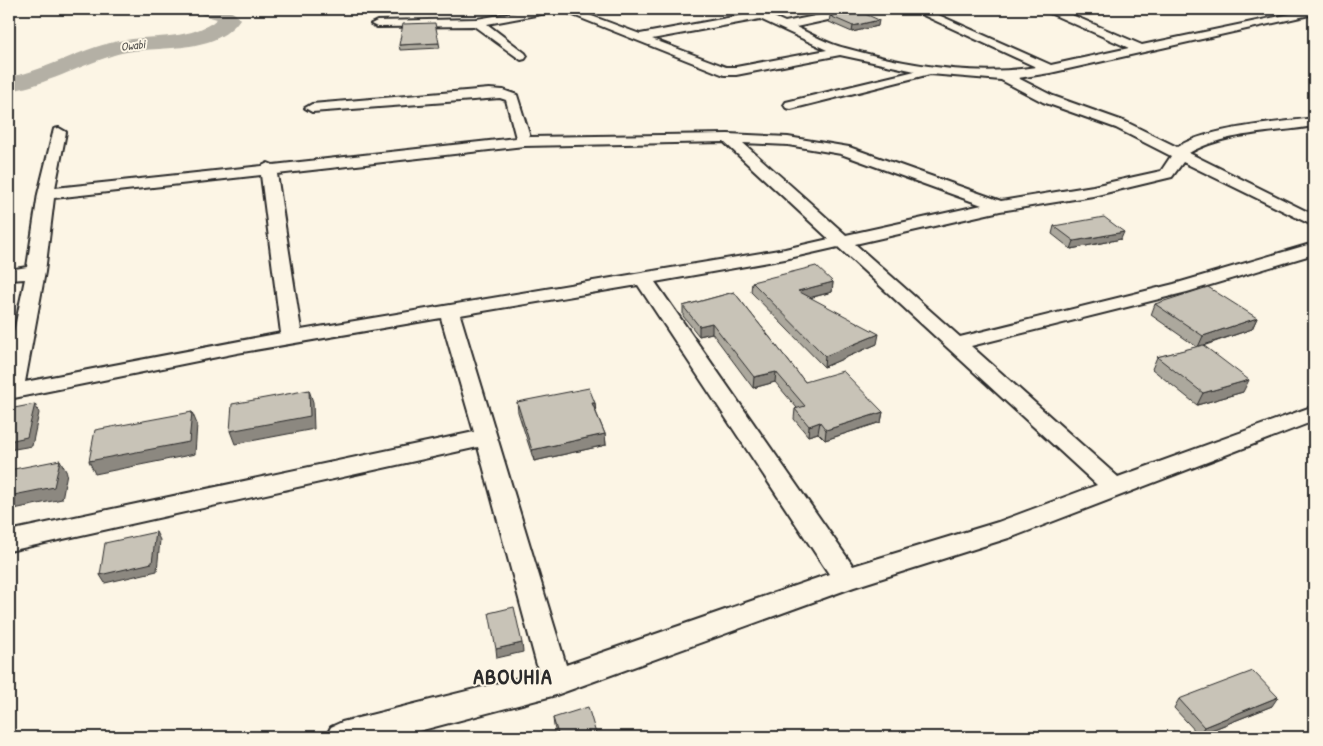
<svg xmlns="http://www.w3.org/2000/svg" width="1323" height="746" viewBox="0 0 1323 746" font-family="'Patrick Hand',sans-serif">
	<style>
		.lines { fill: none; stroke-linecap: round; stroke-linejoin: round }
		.river { fill: #b4b0a5; fill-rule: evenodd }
		.street-casing { stroke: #2b2b2b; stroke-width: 4 }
		.street { fill: #fcf5e5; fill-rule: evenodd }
		.wall { fill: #aca89d; stroke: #2b2b2b }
		.shaded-wall { fill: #8c8880; stroke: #2b2b2b }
		.building { fill: #c8c3b7; stroke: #2b2b2b }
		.labels { text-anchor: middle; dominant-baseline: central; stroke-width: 4; stroke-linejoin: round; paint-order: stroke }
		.far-water-label { font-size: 12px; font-style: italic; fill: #545350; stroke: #fcf5e5 }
		.near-district-label { font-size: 22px; font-weight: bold; letter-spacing: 1px; fill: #2b2b2b; stroke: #fcf5e5 }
	</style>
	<rect width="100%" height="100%" fill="#fcf5e5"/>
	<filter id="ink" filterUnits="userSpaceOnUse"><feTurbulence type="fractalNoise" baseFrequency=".02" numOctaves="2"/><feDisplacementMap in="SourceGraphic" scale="10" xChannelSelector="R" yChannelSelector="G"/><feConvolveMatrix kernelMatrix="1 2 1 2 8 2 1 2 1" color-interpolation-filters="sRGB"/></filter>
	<g filter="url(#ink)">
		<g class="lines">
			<path class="river" d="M197,9C211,9 230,5 240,19C213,58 153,43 114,55C78,66 46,85 9,91V77C49,70 84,46 125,40C156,35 192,40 217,19L202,15Z"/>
			<g class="street-casing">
				<path id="street" d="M59,9H72L64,13L60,12Z
					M534,9H573L640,34L749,14L742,9H756L785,22L850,9H870L865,12L796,27C811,34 828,44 845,48C905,65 974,77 1036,67L910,9H925L1051,65L1129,48L1045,11L1044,9H1058L1142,45L1314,9V14L1050,73L1018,78L1053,96L1126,122L1177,147C1209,127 1277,123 1314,118V126C1274,133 1225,132 1189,153L1314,215V226L1183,162L1172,177L1093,196L1000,211L855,244L960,337L1174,284L1314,243V254L1187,292L971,346L1118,477L1314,406V421L1015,536L854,587L556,695L396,737H326L331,727L342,722L539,673L478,447L9,551V531L474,432L441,318L237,353L9,399V356L25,279L9,280V270L27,267L38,194L54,129L59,128L66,132L55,188L262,166L268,163L273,165L516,138L506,100L500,98L312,112L305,108L312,104L489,89L503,90L517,95L530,137L728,134L788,137L849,147L1001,201L1093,186L1161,171L1171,156L1116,128L1043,102L1001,80L930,74L791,109L786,108L784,105L786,102L915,71L840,55L736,75H724L558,9L552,12L487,24L525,53L527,56L525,59L521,60L474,26L377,27L371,24L377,21L477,19ZM760,19L827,50L736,67H726L652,39ZM724,142L829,239L785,249L301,330L277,174L524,146ZM743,143L788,145L841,154L982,205L846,235ZM261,175L281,333L25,382L45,272L54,198ZM838,247L1097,485L998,522L853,566L655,282L785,259ZM638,285L829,574L566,665L460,315Z"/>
			</g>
			<use href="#street" class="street"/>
		</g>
		<path class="wall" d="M830,16L878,26L852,32L829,22Z
			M439,43L440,48L400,50L399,45Z
			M1054,226L1121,239L1071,249L1052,234Z
			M752,282H833L832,292L810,298L877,344L824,367L751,292Z
			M734,292L805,382L883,412L881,422L825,440L818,433L808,436L794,419L795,409L797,408L775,382L753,388L712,333L699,336L683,316V306Z
			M1155,304L1257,318L1252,329L1203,346L1243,392L1197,405L1152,369L1157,357L1197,347L1151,315Z
			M517,402L595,403L596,412L605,434L606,445L534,461L518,412Z
			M1179,699L1272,706L1199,735L1174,708Z
			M553,718L597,737H557L554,726Z"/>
		<path class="shaded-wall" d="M879,20L878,26L852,32L853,26Z
			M1124,232L1121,239L1071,249L1074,241Z
			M833,282L832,292L797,301L798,291Z
			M1257,318L1252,329L1198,347L1203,336Z
			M712,323V333L699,336V326Z
			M879,334L877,344L824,367L825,356Z
			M776,372L775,382L753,388L754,377Z
			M1249,380L1243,392L1197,405L1203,393Z
			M309,390L313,402L314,429L235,444L230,431Z
			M592,403H595L596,414Z
			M35,404L39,413L32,446L9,450V441Z
			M192,412L197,424L195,454L95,474L89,461Z
			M883,412L881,422L825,440L826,430Z
			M820,422L818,433L808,436L809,426Z
			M605,434L606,445L534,461L532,450Z
			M60,460L67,473L62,499L9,510V496Z
			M156,532L160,540L157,571L105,583L100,575Z
			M522,643L523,652L497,658L496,649Z
			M1278,697L1272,706L1199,735L1204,727Z"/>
		<path class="building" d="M856,10L879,20L853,26L830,16Z
			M435,23L439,43L399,45L403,24Z
			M1104,217L1124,232L1074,241L1054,226Z
			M816,266L833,282L798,291L879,334L825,356L752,282Z
			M1208,287L1257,318L1203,336L1155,304Z
			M734,292L805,382L843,371L883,412L826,430L820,422L809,426L795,409L805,406L776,372L754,377L712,323L699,326L683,306Z
			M1203,345L1249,380L1203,393L1157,357Z
			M589,388L595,403H592L605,434L532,450L517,402Z
			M309,390L310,416L230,431L232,404Z
			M35,404L27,437L9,441V409Z
			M192,412L189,442L89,461L95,430Z
			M60,460L54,487L9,496V470Z
			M156,532L152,563L100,575L105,543Z
			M514,607L522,643L496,649L489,613Z
			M1253,671L1278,697L1204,727L1179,699Z
			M588,707L597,737H559L553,718Z"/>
	</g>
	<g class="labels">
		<g class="far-water-label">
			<text transform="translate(133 45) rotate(-7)">Owabi</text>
		</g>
		<g class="near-district-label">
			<text x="513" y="676">ABOUHIA</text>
		</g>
	</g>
	<rect width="1323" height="746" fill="none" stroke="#fcf5e5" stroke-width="30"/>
	<rect x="15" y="15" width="1293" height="716" fill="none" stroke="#2b2b2b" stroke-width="2" filter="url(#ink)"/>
</svg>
